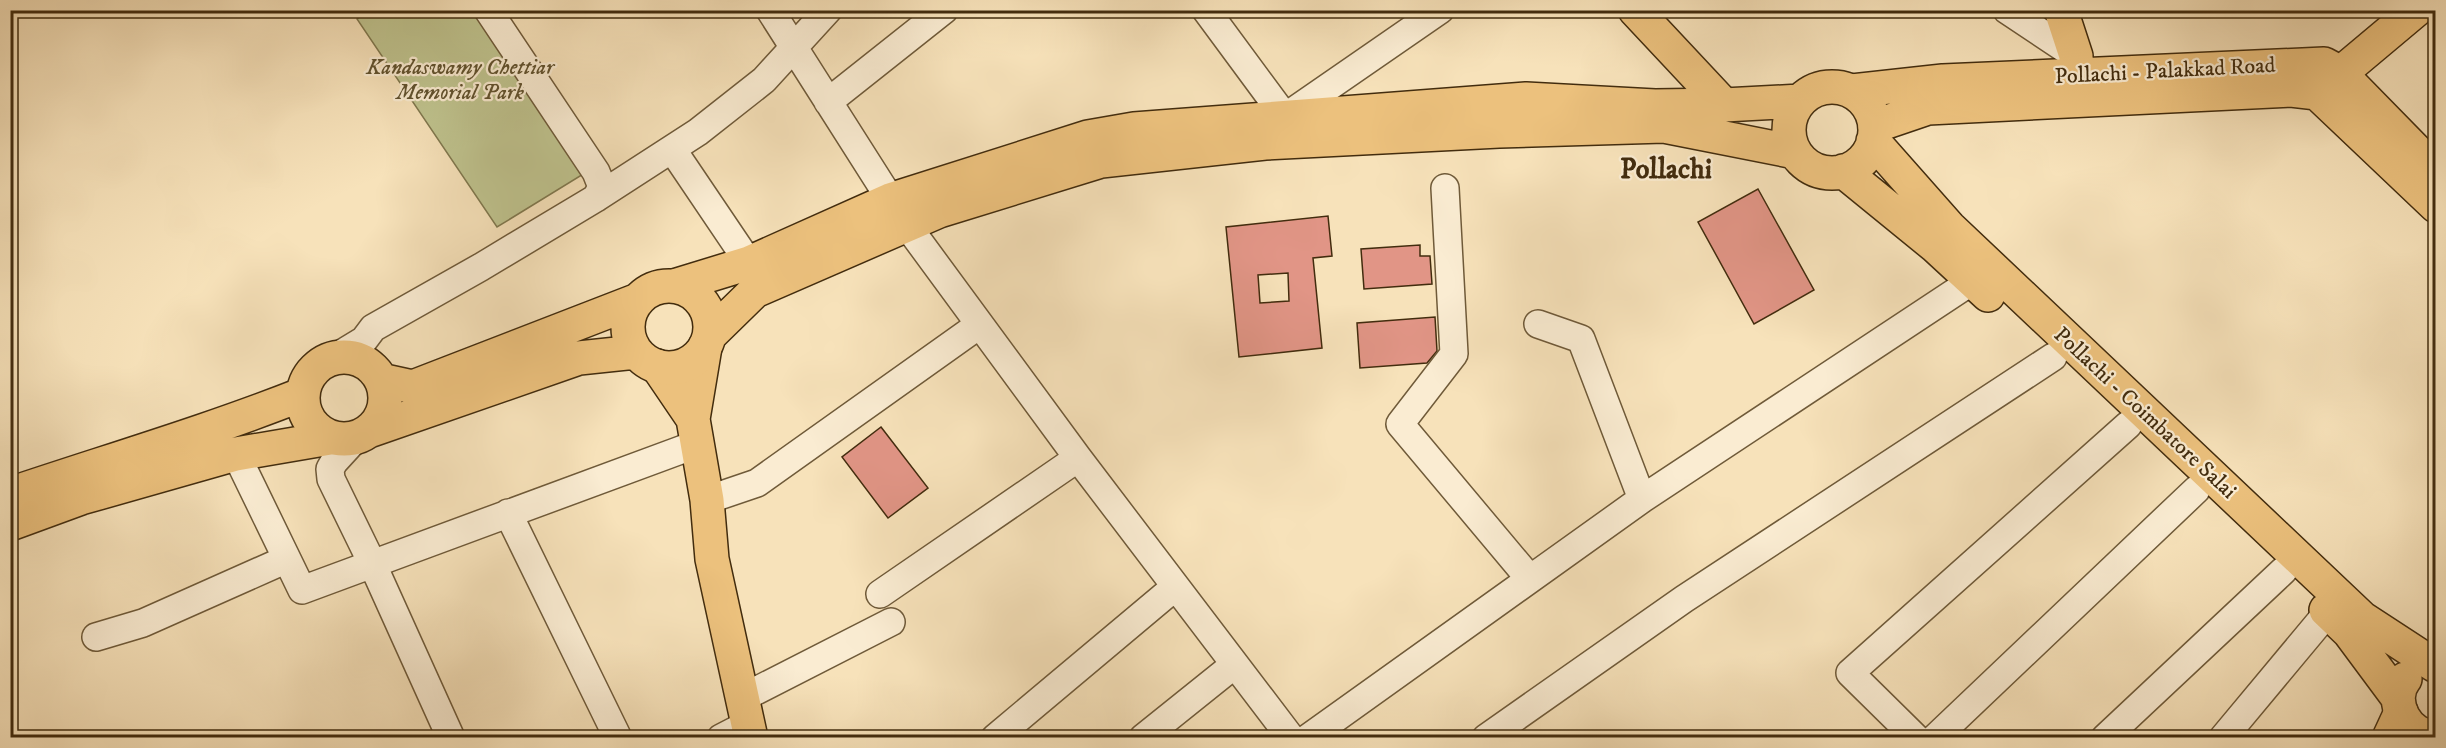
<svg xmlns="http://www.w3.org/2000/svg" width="2446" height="748" viewBox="0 0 2446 748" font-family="'IM FELL DW Pica',serif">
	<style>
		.green { fill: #bfc38e; stroke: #80784e; stroke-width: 1.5 }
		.building { fill: #e19586; stroke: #422c0e; stroke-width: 1.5; fill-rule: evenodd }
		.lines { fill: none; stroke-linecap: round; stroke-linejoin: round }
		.minor-casing { stroke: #6f5a39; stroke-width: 30 }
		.major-casing { stroke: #422c0e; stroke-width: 36 }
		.highway-casing { stroke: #422c0e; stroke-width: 36 }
		.minor { stroke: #faecd2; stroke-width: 27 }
		.major { stroke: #ecc17d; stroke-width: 33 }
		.highway { stroke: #ecc17d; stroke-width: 33 }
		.labels { text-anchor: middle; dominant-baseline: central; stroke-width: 4.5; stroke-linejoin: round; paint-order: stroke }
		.park-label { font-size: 22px; font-style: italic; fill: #61522e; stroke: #faecd2 }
		.street-label { font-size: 22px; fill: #422c0e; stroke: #faecd2 }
		.district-label { font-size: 28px; font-weight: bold; fill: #422c0e; stroke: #faecd2 }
	</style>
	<rect width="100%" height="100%" fill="#f7e2ba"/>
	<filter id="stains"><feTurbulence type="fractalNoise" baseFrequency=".00333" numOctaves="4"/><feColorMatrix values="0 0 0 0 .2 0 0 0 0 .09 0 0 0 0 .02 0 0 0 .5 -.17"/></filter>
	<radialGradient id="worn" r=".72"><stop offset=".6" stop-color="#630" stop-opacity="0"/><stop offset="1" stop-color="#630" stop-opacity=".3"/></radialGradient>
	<path class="green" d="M369,11H476L585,173L497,227L357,19Z"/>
	<path class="building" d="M1758,189L1814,290L1754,324L1698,222Z
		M1328,216L1332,256L1313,258L1322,348L1239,357L1226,227ZM1288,273L1289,301L1260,303L1258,275Z
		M1420,245V256H1430L1432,284L1364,289L1361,249Z
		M1435,317L1437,351L1427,363L1360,368L1357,323Z
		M881,427L928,488L888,518L842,457Z"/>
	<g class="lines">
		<g class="minor-casing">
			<path id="minor" d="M488,10L596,172L602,187L596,198
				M770,10L906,224L1078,458L1291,738
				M1206,10L1285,117L1440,10
				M2007,10L2076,56
				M828,102L944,10
				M672,149L749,263
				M1445,188L1454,354L1400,424L1530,579
				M1538,324L1581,339L1642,499
				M336,357L364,340L373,328L481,267L596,198L698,132L764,80L828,10
				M356,438L334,462L330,469L331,479L372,563L451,738
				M236,454L302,590L697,444
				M707,500L757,483L979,325
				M508,513L618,738
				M880,594L1078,458
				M96,637L143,623L287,559
				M742,698L891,622
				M721,738L748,724
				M995,738L1175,587
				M1143,738L1234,665
				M1308,738L1642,499L1972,281
				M1486,738L1684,599L2053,357
				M1916,738L1850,673L2128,425
				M1935,738L2196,490
				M2105,738L2283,571
				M2223,738L2328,612"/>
		</g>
		<g class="major-casing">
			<path id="major" d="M1635,10L1724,105
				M2061,10L2076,56V75
				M2323,88L2416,10
				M1852,91L1943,81L2324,64L2339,72L2436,171
				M1875,126L1928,108L2291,90L2317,93L2436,206
				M705,347L693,419L707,500L712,559L751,738
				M657,366L693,419
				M2389,738L2401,712"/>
		</g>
		<g class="highway-casing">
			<path id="highway" d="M1789 130a43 43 0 1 1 86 0a43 43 0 1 1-86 0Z
				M1873,141L1949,227L2362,618L2434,665
				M1843,171L1935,246L1988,295
				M674,286L749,263L890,200L1088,137L1134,129L1526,99L1655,106L1724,105L1800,101
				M628 327a41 41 0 1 1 82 0a41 41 0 1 1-82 0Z
				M710,335L755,291L939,211L1101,161L1265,143L1499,131L1664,126L1795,152
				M303 398a41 41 0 1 1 82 0a41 41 0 1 1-82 0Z
				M381,380L413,387L638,300
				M369,431L579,358L636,352
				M10,494C108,461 207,432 303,394
				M10,524L81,498L236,454L330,438
				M2326,610L2349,632L2398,698
				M2405,679C2387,701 2408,739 2436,736"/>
		</g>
		<use href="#minor" class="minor"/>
		<use href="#major" class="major"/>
		<use href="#highway" class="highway"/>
	</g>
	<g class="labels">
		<g class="park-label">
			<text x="460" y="67">Kandaswamy Chettiar<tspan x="460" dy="25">Memorial Park</tspan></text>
		</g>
		<g class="street-label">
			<text transform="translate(2165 71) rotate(-3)">Pollachi - Palakkad Road</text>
			<text transform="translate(2145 413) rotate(43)">Pollachi - Coimbatore Salai</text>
		</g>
		<g class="district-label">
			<text x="1666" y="169">Pollachi</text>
		</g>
	</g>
	<rect width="2446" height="748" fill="none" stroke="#f7e2ba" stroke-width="36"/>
	<rect x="12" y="12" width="2422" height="724" fill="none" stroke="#422c0e" stroke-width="3"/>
	<rect x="18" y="18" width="2410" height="712" fill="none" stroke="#422c0e" stroke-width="1.5"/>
	<rect width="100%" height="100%" filter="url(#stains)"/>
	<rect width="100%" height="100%" fill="url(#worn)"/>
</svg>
